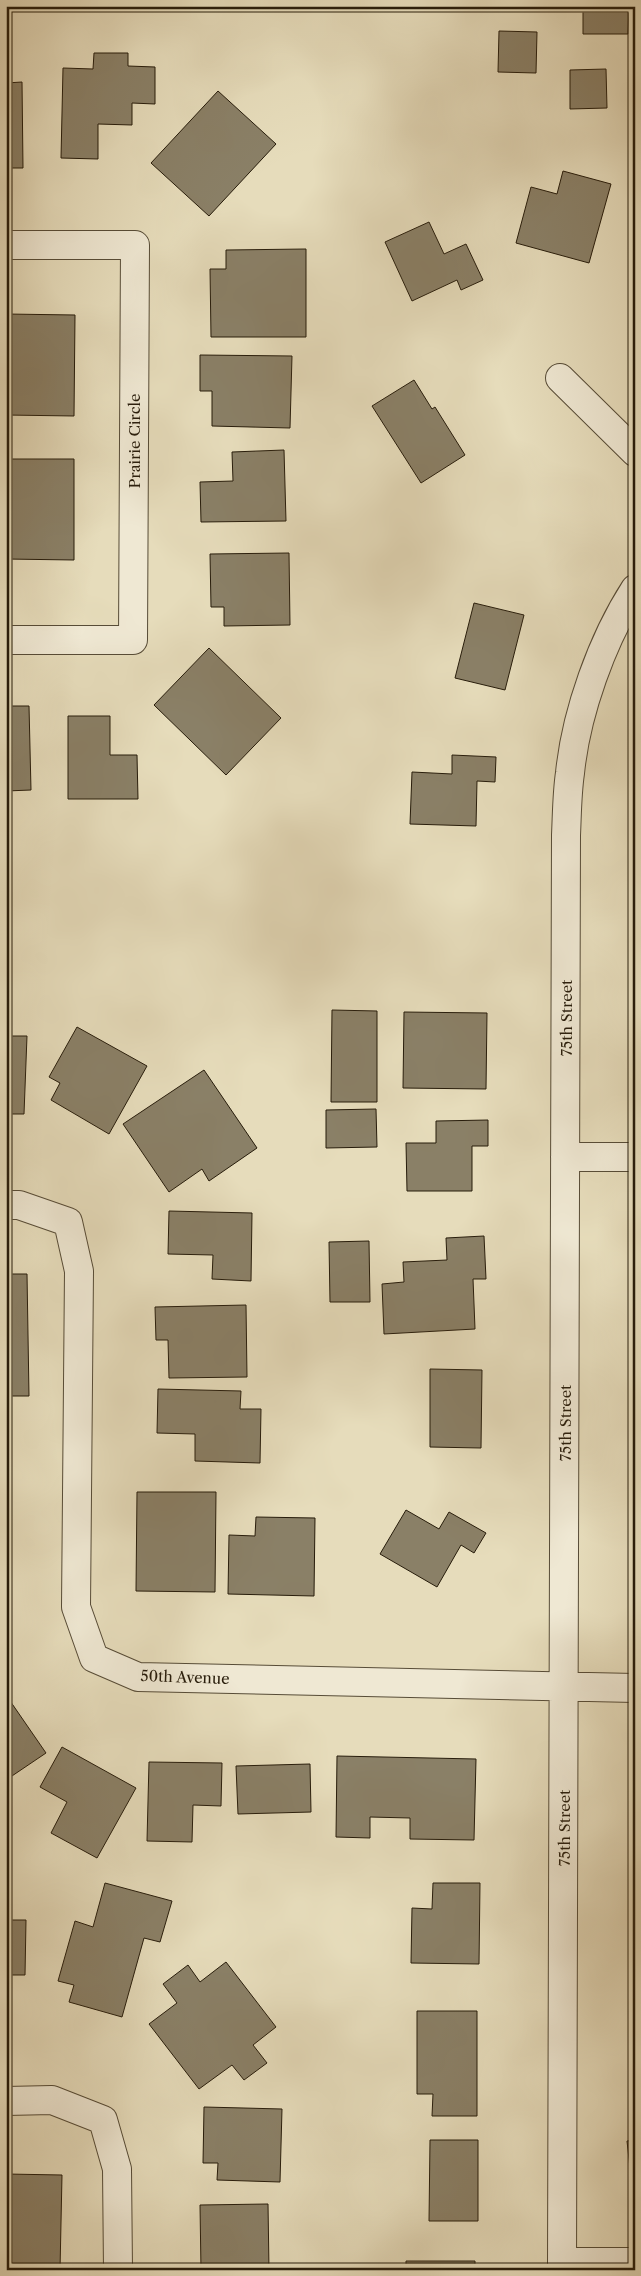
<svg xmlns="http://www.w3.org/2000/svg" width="641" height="2276" viewBox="0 0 641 2276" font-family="'Libre Caslon Text',serif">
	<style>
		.building { fill: #8a8067; stroke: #271c0b }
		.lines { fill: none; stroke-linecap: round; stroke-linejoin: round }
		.minor-casing { stroke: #574c37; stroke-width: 30 }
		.minor { stroke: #efe8d3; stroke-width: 28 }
		.labels { text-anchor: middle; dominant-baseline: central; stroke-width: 4; stroke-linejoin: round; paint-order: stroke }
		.street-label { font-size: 15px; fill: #271c0b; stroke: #efe8d3 }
	</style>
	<rect width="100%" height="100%" fill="#e6dcbb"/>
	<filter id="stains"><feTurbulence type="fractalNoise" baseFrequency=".004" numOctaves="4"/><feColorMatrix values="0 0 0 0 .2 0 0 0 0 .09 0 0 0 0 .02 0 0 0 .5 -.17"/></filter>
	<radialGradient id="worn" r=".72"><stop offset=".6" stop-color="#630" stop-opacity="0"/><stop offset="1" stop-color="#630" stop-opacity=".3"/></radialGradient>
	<path class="building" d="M446,6H467V9H446Z
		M583,6H629L628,34H583Z
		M499,31L537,32L536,73L498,72Z
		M94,53H128V66L155,67V104L132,103V125L98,124V159L61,158L63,68L93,69Z
		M606,69L607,108L570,109V70Z
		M22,82L23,168H6V83Z
		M218,91L276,144L209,216L151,163Z
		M563,171L611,184L589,263L516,243L531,187L557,194Z
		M429,222L444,254L466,244L483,280L461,290L457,280L412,301L385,242Z
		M306,249V337H211L210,269H226V250Z
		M6,314L75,315L74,416L6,415Z
		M200,355L292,356L290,428L212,426V391H200Z
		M414,380L432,409L435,407L465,455L421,483L372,406Z
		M284,450L286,521L201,522L200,482L233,481L232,452Z
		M6,459H74V560L6,559Z
		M289,553L290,625L224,626V607H211L210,554Z
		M474,603L524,615L505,690L455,678Z
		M209,648L281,718L226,775L154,705Z
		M6,706H29L31,790L6,791Z
		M68,716H110V755H137L138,799H68Z
		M452,755L496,757L495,782L477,781L476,826L410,824L412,772L452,774Z
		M332,1010L377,1011V1102H331Z
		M404,1012L487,1013L486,1089L403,1088Z
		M77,1027L147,1066L109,1134L51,1100L60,1083L49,1077Z
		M6,1036H27L24,1114H6Z
		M204,1070L257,1148L209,1181L202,1169L169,1192L123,1124Z
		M376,1109L377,1147L326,1148V1110Z
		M488,1120V1146H472V1191H407L406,1143H436V1121Z
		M169,1211L252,1213L251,1281L212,1279L213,1255L168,1254Z
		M484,1236L486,1279H473L475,1329L384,1334L382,1284L404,1282L403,1262L447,1260L446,1238Z
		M369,1241L370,1302H330L329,1242Z
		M6,1274H27L29,1396H6Z
		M246,1305L247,1377L169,1378L168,1340H156L155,1307Z
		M430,1369L482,1370L481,1448L430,1447Z
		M158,1389L241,1391L240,1409H261L260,1463L195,1461V1434L157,1433Z
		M137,1492H216L215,1592L136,1591Z
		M406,1510L439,1529L449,1512L486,1533L474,1553L461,1545L437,1587L380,1554Z
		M256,1517L315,1518L314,1596L228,1594L229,1535L255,1536Z
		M6,1695L46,1753L6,1780Z
		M62,1747L136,1788L97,1858L51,1833L67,1802L40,1787Z
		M337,1756L476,1759L474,1840L410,1839V1818L370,1817V1838L336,1837Z
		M149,1762L222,1763L221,1806L193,1805L192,1842L147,1841Z
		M310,1764L311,1812L238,1814L236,1766Z
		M105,1883L172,1901L160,1942L144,1938L122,2017L69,2002L74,1985L58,1981L75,1921L93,1927Z
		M433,1883H480L479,1964L411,1963L412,1908L432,1909Z
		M6,1920H26L25,1975H6V1988Z
		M226,1962L276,2027L253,2045L267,2063L244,2080L232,2065L199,2089L149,2024L177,2003L163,1984L188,1965L200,1982Z
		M417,2011H477V2116H432L433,2094H417Z
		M204,2107L282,2109L280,2182L217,2180L218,2163H203Z
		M430,2140H478V2221H429Z
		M635,2140V2187H632L627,2141Z
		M6,2174L62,2175L60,2270H6Z
		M268,2204L269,2270H201L200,2205Z
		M406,2261H475V2270H406Z"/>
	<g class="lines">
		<g class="minor-casing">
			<path id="minor" d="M6,245H135L133,640H6
				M560,378L635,452
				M565,1157H635
				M6,1205H19L68,1222L79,1271L76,1607L94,1658L138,1677L635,1688
				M6,2101L52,2100L103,2120L117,2169L118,2270
				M562,2262H635
				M562,2270L566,835C567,814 567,793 570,773C576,713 602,640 635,589"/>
		</g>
		<use href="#minor" class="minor"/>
	</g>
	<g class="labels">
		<g class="street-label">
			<text transform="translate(134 441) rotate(-90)">Prairie Circle</text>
			<text transform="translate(566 1018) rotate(-90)">75th Street</text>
			<text transform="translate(565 1423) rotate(-90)">75th Street</text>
			<text transform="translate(185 1677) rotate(2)">50th Avenue</text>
			<text transform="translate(564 1828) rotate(-90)">75th Street</text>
		</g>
	</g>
	<rect width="641" height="2276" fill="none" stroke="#e6dcbb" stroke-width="25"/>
	<rect x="8" y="8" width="626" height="2261" fill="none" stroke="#271c0b" stroke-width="2.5"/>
	<rect x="12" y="12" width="616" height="2251" fill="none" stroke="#271c0b"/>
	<rect width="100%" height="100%" filter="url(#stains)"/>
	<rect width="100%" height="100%" fill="url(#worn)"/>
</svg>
